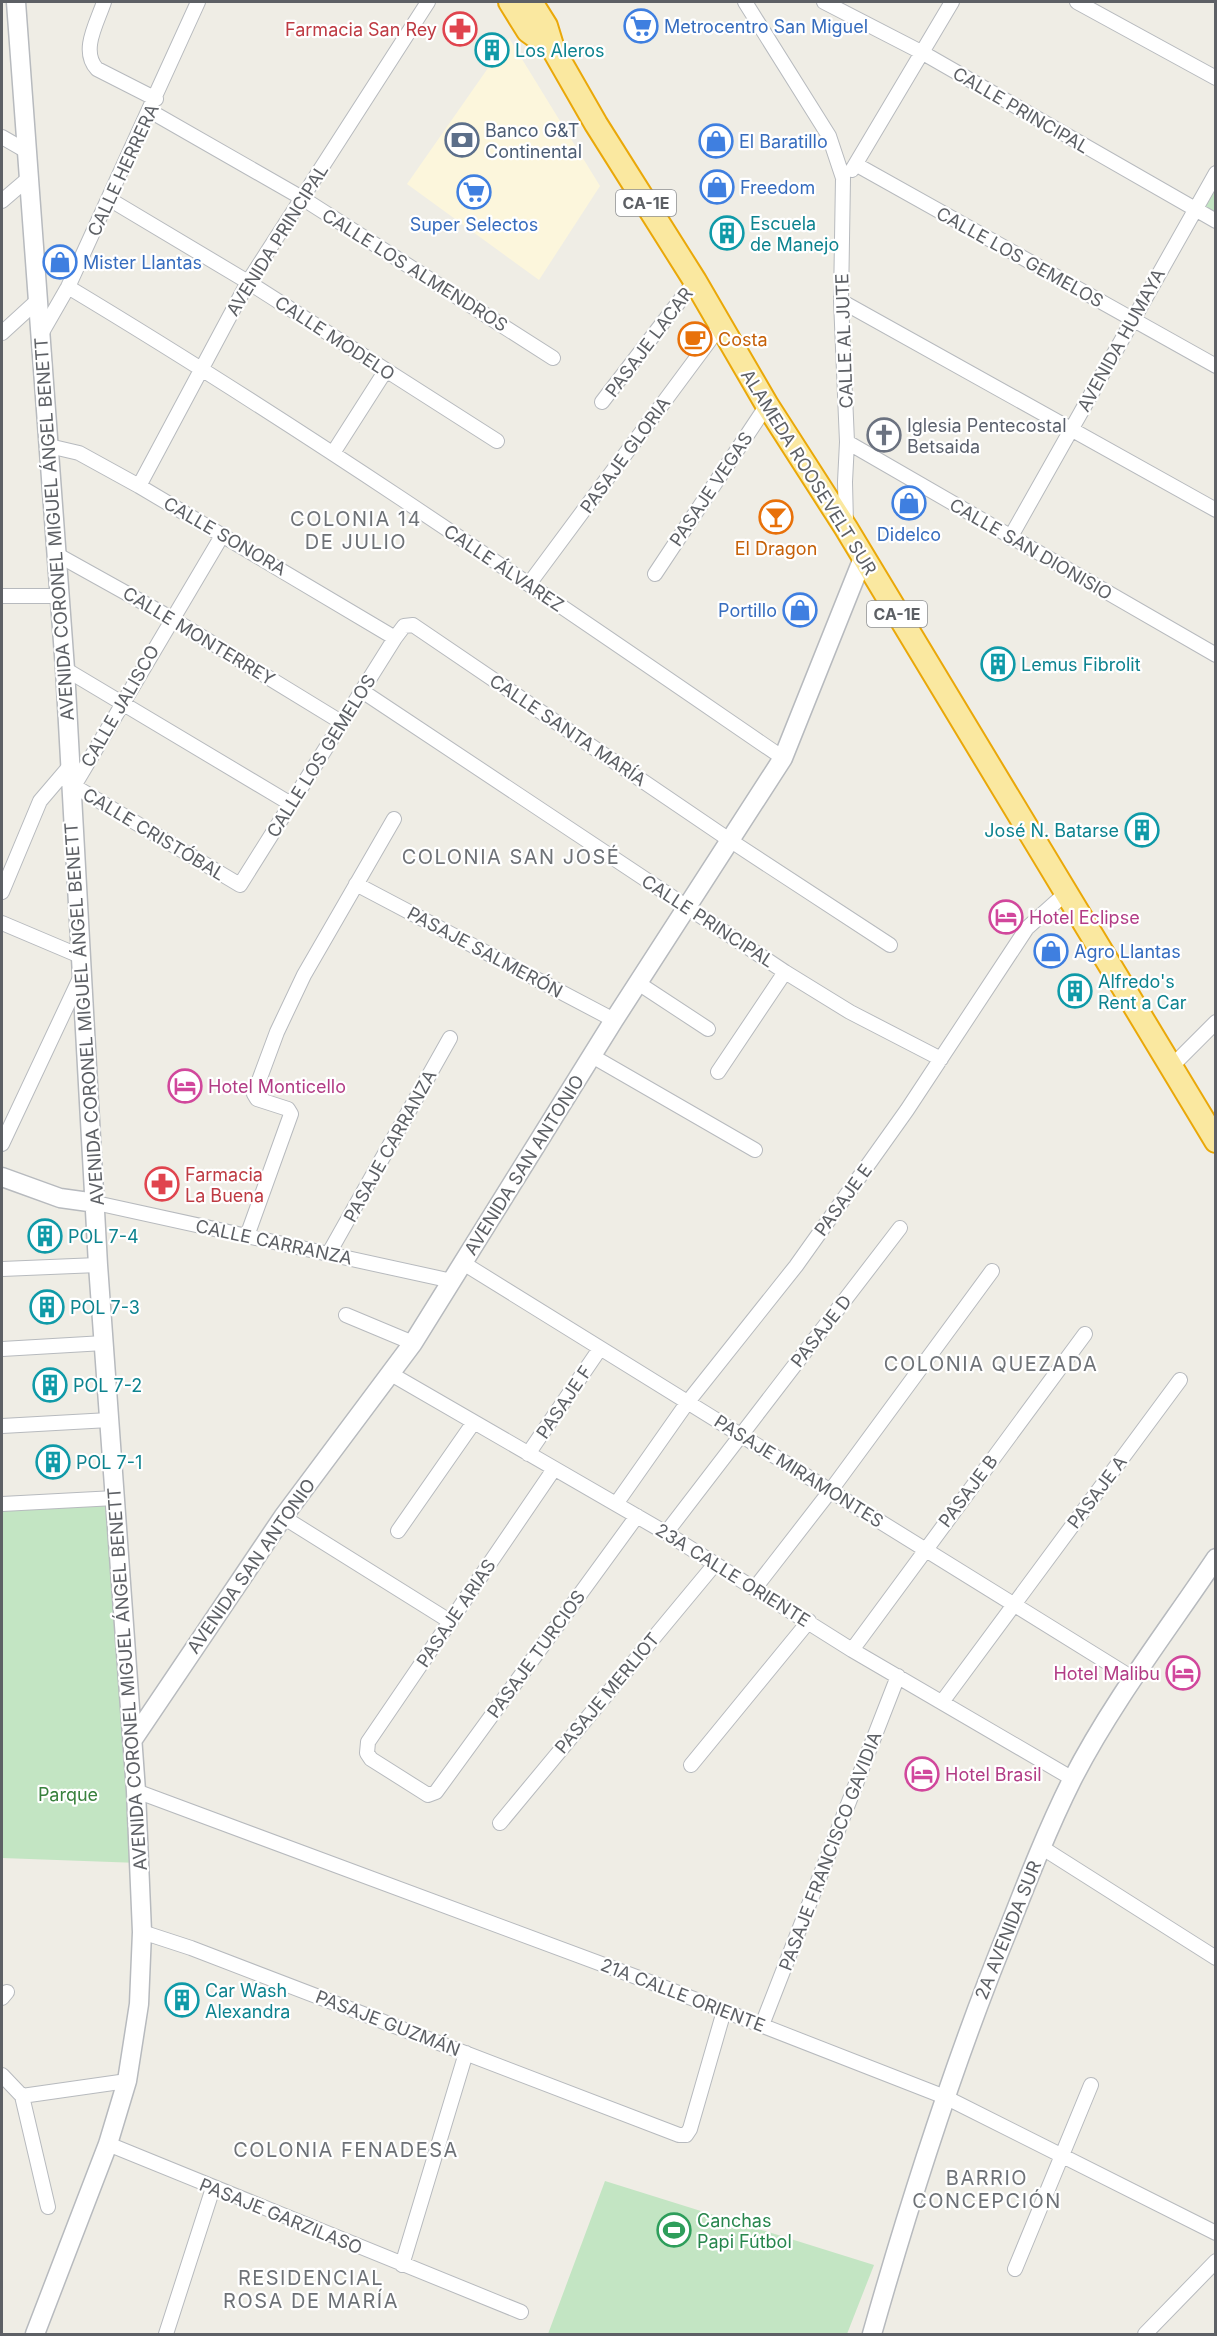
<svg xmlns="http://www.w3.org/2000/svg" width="1217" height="2336" viewBox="0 0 1217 2336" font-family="Inter,sans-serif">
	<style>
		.commercial { fill: #fcf6dc }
		.green { fill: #c3e5c3 }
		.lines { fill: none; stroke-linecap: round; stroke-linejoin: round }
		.minor-casing { stroke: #b7babe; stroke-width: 16 }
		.tertiary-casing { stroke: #b7babe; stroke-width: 21 }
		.trunk-casing { stroke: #eaa809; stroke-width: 26 }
		.minor { stroke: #fff; stroke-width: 14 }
		.tertiary { stroke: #fff; stroke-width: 18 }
		.trunk { stroke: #fae8a0; stroke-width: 22 }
		.labels { text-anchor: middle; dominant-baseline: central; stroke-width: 4.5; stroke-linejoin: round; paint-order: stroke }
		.shield { fill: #fff; stroke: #8e9093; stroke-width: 1.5 }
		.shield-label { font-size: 16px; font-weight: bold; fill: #5d6065 }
		.shop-label { font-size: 18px; fill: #366cbe; stroke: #fff; text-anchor: start }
		.health-label { font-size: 18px; fill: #be3a42; stroke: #fff; text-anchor: end }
		.culture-label { font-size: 18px; fill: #0d838f; stroke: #fff; text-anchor: start }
		.street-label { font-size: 18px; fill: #5d6065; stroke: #fff }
		.service-label { font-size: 18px; fill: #4e5e75; stroke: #fff; text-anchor: start }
		.food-label { font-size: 18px; fill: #c56008; stroke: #fff; text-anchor: start }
		.worship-label { font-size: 18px; fill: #5b616d; stroke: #fff; text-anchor: start }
		.hotel-label { font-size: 18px; fill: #b23c85; stroke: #fff; text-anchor: start }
		.park-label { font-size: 18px; fill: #38813d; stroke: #fff }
		.leisure-label { font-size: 18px; fill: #27864d; stroke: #fff; text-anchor: start }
		.neighbourhood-label { font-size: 20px; letter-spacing: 1.5px; fill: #6e7277; stroke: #fff }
	</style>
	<rect width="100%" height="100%" fill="#efede5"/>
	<path class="commercial" d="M509,38L600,186L539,280L407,184Z"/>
	<path class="green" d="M1215,176V221L1195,209Z
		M115,1498L139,1863L2,1858V1504Z
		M605,2181L874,2265L847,2334H548Z"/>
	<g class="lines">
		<g class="minor-casing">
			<path id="minor" d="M104,2C97,23 80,51 97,69L156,99
				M745,2L829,136L843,178L841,301L847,442L845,482L846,524
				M824,2L923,53L1216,221
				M1077,2L1216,78
				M150,111L302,198L553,358
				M2,137L28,152
				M857,165L1216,366
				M852,170L952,2
				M109,199L248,282L497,441
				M2,201L30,177
				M68,287C313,434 548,597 783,758
				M841,301L1216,510
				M2,333L37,301
				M41,334L68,287L198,2
				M602,402L695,281
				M847,442L1216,655
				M49,446L79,453L139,486L395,638
				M333,453L386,370
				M139,486L248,282L428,2
				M1010,538L1216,173
				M56,554L171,618L341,722
				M655,574L767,405
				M529,584L721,325
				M2,596H59
				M65,669L291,804
				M362,691L785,972L850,1012L941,1059
				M69,783L240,885L395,638L404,626L413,625L731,841L890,945
				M74,786L223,534
				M356,884L614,1020
				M2,892L40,801L69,767
				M2,923L80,956
				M638,983L708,1029
				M592,1056L755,1150
				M1171,1067L1216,1022
				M718,1072L785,972
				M2,1144L81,976
				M96,1203L452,1281
				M247,1236L291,1114L288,1109L257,1099L254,1094L277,1032L304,975L394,819
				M329,1253L450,1038
				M463,1263L1134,1679
				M2,1269L98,1265
				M346,1315L413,1343
				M2,1349L104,1343
				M391,1374L666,1533L852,1650L1073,1779
				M2,1426L109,1420
				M528,1454L599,1350
				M554,1469L368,1742L367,1753L371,1759L428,1795L436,1792L637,1516
				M2,1504L115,1498
				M616,1504L687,1403L796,1266L907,1110L1027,928L1066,893
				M283,1517L451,1622
				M398,1531L474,1422
				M666,1533L900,1228
				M755,1588L831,1490L992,1271
				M852,1650L1085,1334
				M942,1702L1180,1380
				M691,1765L809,1621
				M136,1791L658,1985L945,2097L1216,2233
				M500,1823L715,1564
				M1041,1847L1216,1958
				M142,1932L191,1948L679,2135H686L690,2129L724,2011
				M2,1998L7,1992
				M762,2025L898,1676
				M2,2075L22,2096L48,2207
				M22,2096L127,2081
				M108,2144L521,2312
				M402,2265L466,2053
				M1015,2269L1091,2085
				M166,2334L213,2188
				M1145,2334L1216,2261"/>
		</g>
		<g class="tertiary-casing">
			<path id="tertiary" d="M16,2L65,669L98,1265L136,1791L142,1932L139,2004L127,2081L108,2144L35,2334
				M2,1177L60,1198L96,1203
				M132,1741L283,1517L413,1343L614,1020L783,758L863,558
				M872,2334C911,2197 954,2062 1008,1930C1028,1879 1048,1828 1072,1780C1112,1702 1167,1631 1216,1558"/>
		</g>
		<g class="trunk-casing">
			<path id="trunk" d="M510,2L528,31L553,49
				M531,2L546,26L553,49L596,124L695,281L767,405L846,528L1216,1141"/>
		</g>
		<use href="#minor" class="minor"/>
		<use href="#tertiary" class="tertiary"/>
		<use href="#trunk" class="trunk"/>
	</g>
	<defs>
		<g id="supermarket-ring" transform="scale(1.725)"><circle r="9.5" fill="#fff" stroke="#3f7fe0" stroke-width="1.5"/><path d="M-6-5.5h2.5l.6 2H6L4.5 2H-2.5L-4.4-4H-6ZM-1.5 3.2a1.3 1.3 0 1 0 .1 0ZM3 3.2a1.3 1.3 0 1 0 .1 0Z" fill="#3f7fe0"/></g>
		<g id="pharmacy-ring" transform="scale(1.725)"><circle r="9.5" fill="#fff" stroke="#e0444e" stroke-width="1.5"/><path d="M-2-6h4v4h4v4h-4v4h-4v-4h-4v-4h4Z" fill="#e0444e"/></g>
		<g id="building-ring" transform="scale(1.725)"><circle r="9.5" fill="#fff" stroke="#0f9aa8" stroke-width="1.5"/><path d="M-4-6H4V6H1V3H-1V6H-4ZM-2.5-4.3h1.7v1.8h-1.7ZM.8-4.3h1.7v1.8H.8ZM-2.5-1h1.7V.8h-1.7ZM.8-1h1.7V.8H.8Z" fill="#0f9aa8"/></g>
		<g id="bank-ring" transform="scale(1.725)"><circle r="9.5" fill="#fff" stroke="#5c6f8a" stroke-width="1.5"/><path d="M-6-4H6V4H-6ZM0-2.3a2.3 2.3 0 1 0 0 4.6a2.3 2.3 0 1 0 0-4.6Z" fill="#5c6f8a"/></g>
		<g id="shop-ring" transform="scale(1.725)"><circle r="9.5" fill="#fff" stroke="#3f7fe0" stroke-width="1.5"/><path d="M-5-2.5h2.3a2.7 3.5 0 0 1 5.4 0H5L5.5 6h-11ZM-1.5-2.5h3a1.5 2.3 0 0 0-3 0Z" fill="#3f7fe0"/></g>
		<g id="cafe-ring" transform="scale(1.725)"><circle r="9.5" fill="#fff" stroke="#e8710a" stroke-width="1.5"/><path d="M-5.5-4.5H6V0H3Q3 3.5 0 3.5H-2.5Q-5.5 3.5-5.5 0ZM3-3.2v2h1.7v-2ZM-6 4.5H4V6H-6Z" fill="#e8710a"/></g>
		<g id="church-ring" transform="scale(1.725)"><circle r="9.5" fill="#fff" stroke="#6b7280" stroke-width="1.5"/><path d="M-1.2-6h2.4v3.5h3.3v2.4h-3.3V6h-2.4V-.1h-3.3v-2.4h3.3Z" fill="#6b7280"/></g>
		<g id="bar-ring" transform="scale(1.725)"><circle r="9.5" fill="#fff" stroke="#e8710a" stroke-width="1.5"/><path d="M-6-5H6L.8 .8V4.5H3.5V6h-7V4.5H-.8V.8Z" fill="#e8710a"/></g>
		<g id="hotel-ring" transform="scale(1.725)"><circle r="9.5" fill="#fff" stroke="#d1479c" stroke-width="1.5"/><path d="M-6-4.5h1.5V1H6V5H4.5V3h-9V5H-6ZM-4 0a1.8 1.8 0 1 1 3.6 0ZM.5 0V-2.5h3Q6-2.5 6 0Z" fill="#d1479c"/></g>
		<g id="stadium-ring" transform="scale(1.725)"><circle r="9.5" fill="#fff" stroke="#2e9e5b" stroke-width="1.5"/><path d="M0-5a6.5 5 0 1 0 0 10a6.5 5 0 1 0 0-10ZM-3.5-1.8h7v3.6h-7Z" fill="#2e9e5b"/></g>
	</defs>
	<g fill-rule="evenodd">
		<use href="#supermarket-ring" x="641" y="26"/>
		<use href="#pharmacy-ring" x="460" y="29"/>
		<use href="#building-ring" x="492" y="50"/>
		<use href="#bank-ring" x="462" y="140"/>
		<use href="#shop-ring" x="716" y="141"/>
		<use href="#shop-ring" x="717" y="187"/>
		<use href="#supermarket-ring" x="474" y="192"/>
		<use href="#building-ring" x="727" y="233"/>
		<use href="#shop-ring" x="60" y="262"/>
		<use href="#cafe-ring" x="695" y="339"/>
		<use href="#church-ring" x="884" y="435"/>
		<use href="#shop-ring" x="909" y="503"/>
		<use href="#bar-ring" x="776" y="517"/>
		<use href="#shop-ring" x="800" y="610"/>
		<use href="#building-ring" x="998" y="664"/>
		<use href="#building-ring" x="1142" y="830"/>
		<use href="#hotel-ring" x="1006" y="917"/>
		<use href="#shop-ring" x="1051" y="951"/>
		<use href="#building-ring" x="1075" y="991"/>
		<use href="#hotel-ring" x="185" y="1086"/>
		<use href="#pharmacy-ring" x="162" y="1184"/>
		<use href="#building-ring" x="45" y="1236"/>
		<use href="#building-ring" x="47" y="1307"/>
		<use href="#building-ring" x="50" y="1385"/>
		<use href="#building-ring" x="53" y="1462"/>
		<use href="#hotel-ring" x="1183" y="1673"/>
		<use href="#hotel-ring" x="922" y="1774"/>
		<use href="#building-ring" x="182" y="2000"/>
		<use href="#stadium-ring" x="674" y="2230"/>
	</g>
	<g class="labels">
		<g class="shield">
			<rect x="616" y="190" width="60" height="26" rx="4.5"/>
			<rect x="867" y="601" width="60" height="26" rx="4.5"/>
		</g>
		<g class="shield-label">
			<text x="646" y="203">CA-1E</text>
			<text x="897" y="614">CA-1E</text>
		</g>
		<g class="shop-label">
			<text x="664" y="26">Metrocentro San Miguel</text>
			<text x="739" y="141">El Baratillo</text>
			<text x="740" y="187">Freedom</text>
			<text x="474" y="224" text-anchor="middle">Super Selectos</text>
			<text x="83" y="262">Mister Llantas</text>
			<text x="909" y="534" text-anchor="middle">Didelco</text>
			<text x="777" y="610" text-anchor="end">Portillo</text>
			<text x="1074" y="951">Agro Llantas</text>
		</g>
		<g class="health-label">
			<text x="437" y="29">Farmacia San Rey</text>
			<text x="185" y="1174" text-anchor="start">Farmacia<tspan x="185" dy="21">La Buena</tspan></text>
		</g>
		<g class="culture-label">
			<text x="515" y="50">Los Aleros</text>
			<text x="750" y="223">Escuela<tspan x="750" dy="21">de Manejo</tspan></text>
			<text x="1021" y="664">Lemus Fibrolit</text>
			<text x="1119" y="830" text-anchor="end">José N. Batarse</text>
			<text x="1098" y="981">Alfredo's<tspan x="1098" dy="21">Rent a Car</tspan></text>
			<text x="68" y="1236">POL 7-4</text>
			<text x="70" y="1307">POL 7-3</text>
			<text x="73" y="1385">POL 7-2</text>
			<text x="76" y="1462">POL 7-1</text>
			<text x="205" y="1990">Car Wash<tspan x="205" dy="21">Alexandra</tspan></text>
		</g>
		<g class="street-label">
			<text transform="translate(1021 110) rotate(30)">CALLE PRINCIPAL</text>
			<text transform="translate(123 170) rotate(-65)">CALLE HERRERA</text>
			<text transform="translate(277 240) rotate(-58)">AVENIDA PRINCIPAL</text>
			<text transform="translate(1020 257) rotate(29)">CALLE LOS GEMELOS</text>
			<text transform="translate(415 270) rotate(32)">CALLE LOS ALMENDROS</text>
			<text transform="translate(335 338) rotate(33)">CALLE MODELO</text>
			<text transform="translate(1121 340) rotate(-61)">AVENIDA HUMAYA</text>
			<text transform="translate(844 341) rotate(-92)">CALLE AL JUTE</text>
			<text transform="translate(649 342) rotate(-53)">PASAJE LACAR</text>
			<text transform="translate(625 455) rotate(-54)">PASAJE GLORIA</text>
			<text transform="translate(809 472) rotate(58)">ALAMEDA ROOSEVELT SUR</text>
			<text transform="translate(711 489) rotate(-56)">PASAJE VEGAS</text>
			<text transform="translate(54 529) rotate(-94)">AVENIDA CORONEL MIGUEL ÁNGEL BENETT</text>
			<text transform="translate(225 536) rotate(30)">CALLE SONORA</text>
			<text transform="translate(1031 549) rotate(30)">CALLE SAN DIONISIO</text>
			<text transform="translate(504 568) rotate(34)">CALLE ÁLVAREZ</text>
			<text transform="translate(199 636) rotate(31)">CALLE MONTERREY</text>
			<text transform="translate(120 706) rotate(-60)">CALLE JALISCO</text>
			<text transform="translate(568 730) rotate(34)">CALLE SANTA MARÍA</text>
			<text transform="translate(321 756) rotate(-58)">CALLE LOS GEMELOS</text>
			<text transform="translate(154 834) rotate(31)">CALLE CRISTÓBAL</text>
			<text transform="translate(708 921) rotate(33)">CALLE PRINCIPAL</text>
			<text transform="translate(485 952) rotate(28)">PASAJE SALMERÓN</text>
			<text transform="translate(84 1014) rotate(-94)">AVENIDA CORONEL MIGUEL ÁNGEL BENETT</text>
			<text transform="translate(390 1146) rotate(-61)">PASAJE CARRANZA</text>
			<text transform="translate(524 1165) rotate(-58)">AVENIDA SAN ANTONIO</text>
			<text transform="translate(843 1200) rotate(-54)">PASAJE E</text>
			<text transform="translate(274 1242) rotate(12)">CALLE CARRANZA</text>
			<text transform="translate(821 1331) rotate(-52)">PASAJE D</text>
			<text transform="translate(564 1402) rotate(-56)">PASAJE F</text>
			<text transform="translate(799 1471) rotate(32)">PASAJE MIRAMONTES</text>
			<text transform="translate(968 1491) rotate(-53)">PASAJE B</text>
			<text transform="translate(1097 1492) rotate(-53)">PASAJE A</text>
			<text transform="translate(251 1566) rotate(-55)">AVENIDA SAN ANTONIO</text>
			<text transform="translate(733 1575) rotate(32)">23A CALLE ORIENTE</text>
			<text transform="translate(456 1613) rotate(-56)">PASAJE ARIAS</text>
			<text transform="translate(536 1654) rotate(-54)">PASAJE TURCIOS</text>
			<text transform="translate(127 1679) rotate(-94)">AVENIDA CORONEL MIGUEL ÁNGEL BENETT</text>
			<text transform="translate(607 1693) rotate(-50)">PASAJE MERLIOT</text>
			<text transform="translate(830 1851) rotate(-69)">PASAJE FRANCISCO GAVIDIA</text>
			<text transform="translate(1008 1930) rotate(-68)">2A AVENIDA SUR</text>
			<text transform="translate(683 1995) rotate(21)">21A CALLE ORIENTE</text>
			<text transform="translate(388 2023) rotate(21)">PASAJE GUZMÁN</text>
			<text transform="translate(281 2216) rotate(22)">PASAJE GARZILASO</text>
		</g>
		<g class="service-label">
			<text x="485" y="130">Banco G&amp;T<tspan x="485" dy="21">Continental</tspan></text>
		</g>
		<g class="food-label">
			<text x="718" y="339">Costa</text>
			<text x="776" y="548" text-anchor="middle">El Dragon</text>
		</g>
		<g class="worship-label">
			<text x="907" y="425">Iglesia Pentecostal<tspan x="907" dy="21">Betsaida</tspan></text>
		</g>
		<g class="hotel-label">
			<text x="1029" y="917">Hotel Eclipse</text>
			<text x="208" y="1086">Hotel Monticello</text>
			<text x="1160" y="1673" text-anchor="end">Hotel Malibu</text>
			<text x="945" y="1774">Hotel Brasil</text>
		</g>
		<g class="park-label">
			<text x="68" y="1794">Parque</text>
		</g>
		<g class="leisure-label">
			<text x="697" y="2220">Canchas<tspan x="697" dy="21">Papi Fútbol</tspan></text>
		</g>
		<g class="neighbourhood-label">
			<text x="356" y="519">COLONIA 14<tspan x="356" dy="23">DE JULIO</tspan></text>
			<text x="511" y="857">COLONIA SAN JOSÉ</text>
			<text x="991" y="1364">COLONIA QUEZADA</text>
			<text x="346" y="2150">COLONIA FENADESA</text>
			<text x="987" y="2178">BARRIO<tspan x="987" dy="23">CONCEPCIÓN</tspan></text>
			<text x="311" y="2278">RESIDENCIAL<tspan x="311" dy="23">ROSA DE MARÍA</tspan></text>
		</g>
	</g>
	<rect width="1217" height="2336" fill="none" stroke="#5d6065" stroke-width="6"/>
</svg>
